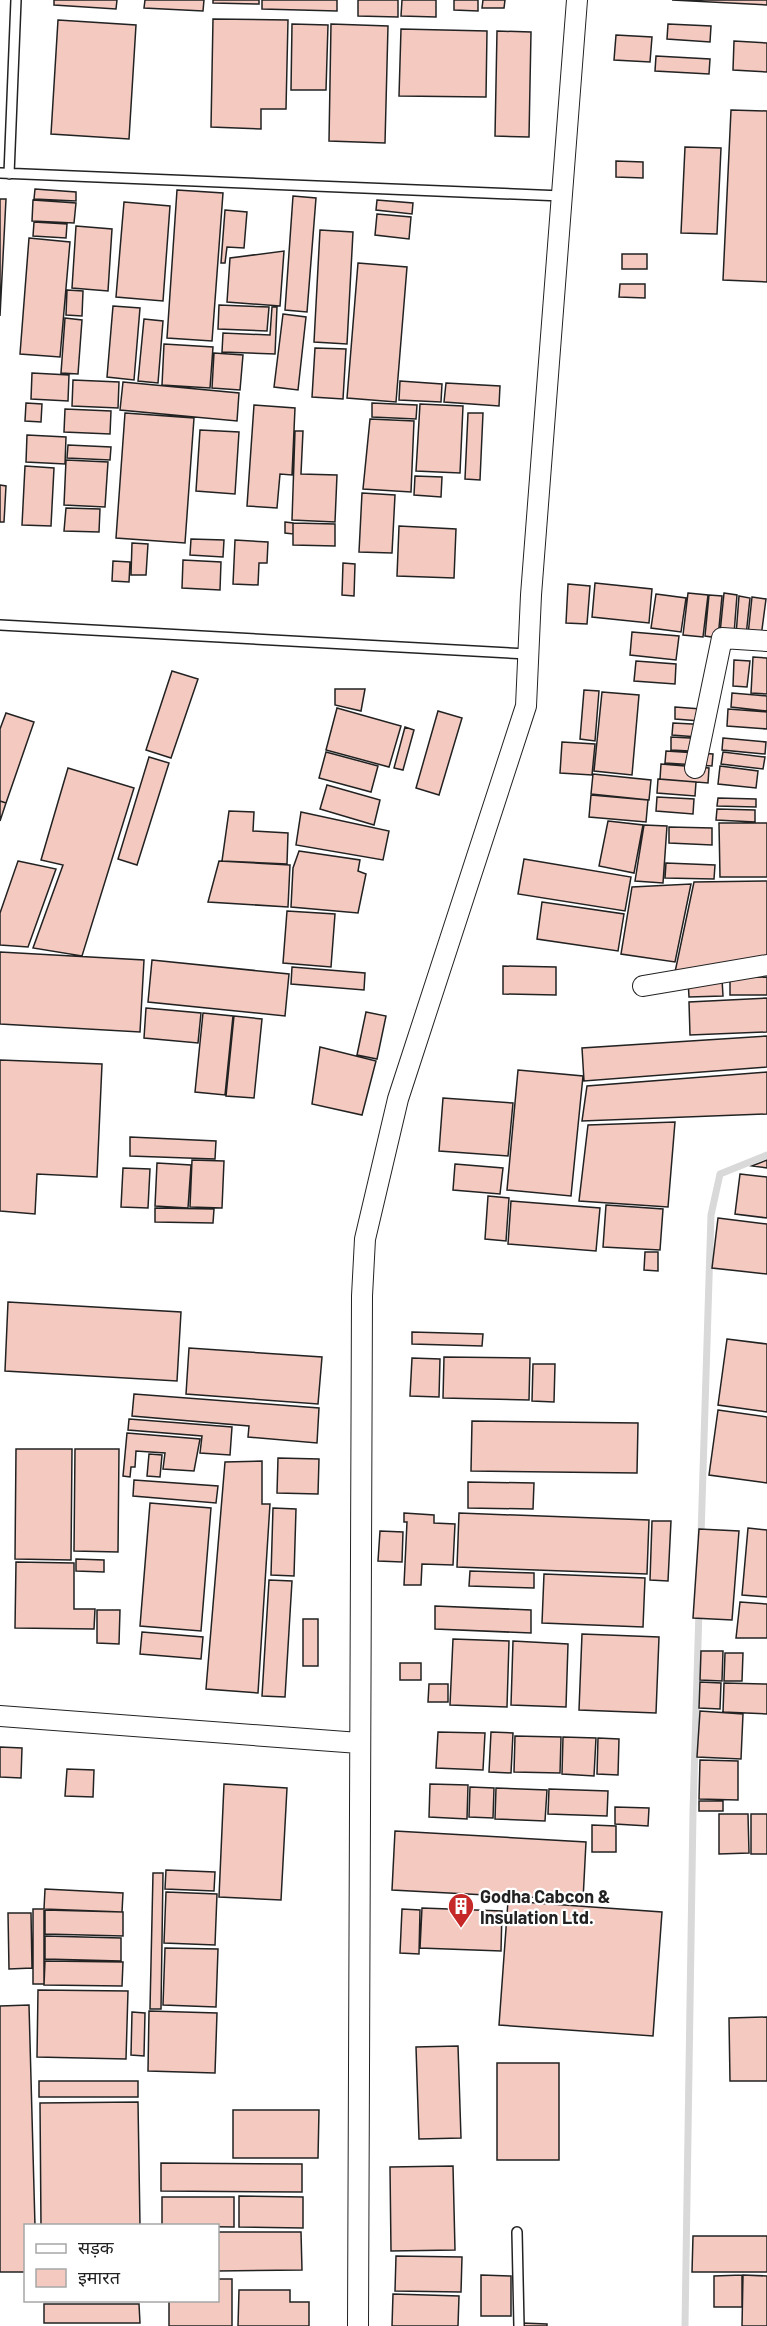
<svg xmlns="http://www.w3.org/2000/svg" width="767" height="2326" viewBox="0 0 767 2326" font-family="Barlow,'Noto Sans Devanagari',sans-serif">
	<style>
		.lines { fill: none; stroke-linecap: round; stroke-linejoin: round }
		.stream { stroke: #d9d9d9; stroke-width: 7 }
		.building { fill: #f3c9c0; stroke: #222; stroke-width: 1.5 }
		.lane-casing { stroke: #222; stroke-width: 12 }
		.street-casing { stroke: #222; stroke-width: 22 }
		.lane { stroke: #fff; stroke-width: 9 }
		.street { stroke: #fff; stroke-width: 20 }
		.labels { text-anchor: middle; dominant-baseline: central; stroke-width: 4.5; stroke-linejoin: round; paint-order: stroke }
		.poi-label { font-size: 18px; font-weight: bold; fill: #222; stroke: #fff; text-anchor: start }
	</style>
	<rect width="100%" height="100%" fill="#fff"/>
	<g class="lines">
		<path class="stream" d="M701,1536L711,1215L720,1174L767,1155
			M685,2326L693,1812L699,1610"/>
	</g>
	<path class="building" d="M54,0H117L116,9L54,5Z
		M145,0H204L203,11L144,8Z
		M213,0H259V4L213,3Z
		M262,0H337V11L262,9Z
		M358,0H398V17L358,16Z
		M402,0H436V17L401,16Z
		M454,0H478V11L454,10Z
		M483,0H505L504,8H482Z
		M672,0H767V5Z
		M213,19L288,20L286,109H261V129L211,127Z
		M58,20L136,25L129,139L51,134Z
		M292,24L328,25L326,90H291Z
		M331,24L388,26L385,143L329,141Z
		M668,24L711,26L710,42L667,39Z
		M401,29L487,31L486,97L399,96Z
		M497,31L531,32L529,137L495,136Z
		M616,35L652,37L650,62L614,60Z
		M734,41L767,43V72L733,70Z
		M656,56L710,59L709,74L655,71Z
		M731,110L767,111V282L723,280Z
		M685,147L721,148L717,234L681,233Z
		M616,161L643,162V178L616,177Z
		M35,189L76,192V201L34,199Z
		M177,190L223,193L212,341L167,338Z
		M293,196L316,198L307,312L285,310Z
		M0,199H6L0,316Z
		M33,200L76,203L74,223L32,221Z
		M377,200L413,203L412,214L376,210Z
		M124,202L170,206L163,301L116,297Z
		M225,210L247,212L244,248L227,247L225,263H221Z
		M377,214L411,217L409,239L375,235Z
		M34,222L67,224L66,238L33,236Z
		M76,226L112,229L108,291L72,288Z
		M320,230L353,232L347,344L314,342Z
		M29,238L70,242L60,357L20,354Z
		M284,251L280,306L227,302L230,258Z
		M622,254H647V269H622Z
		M358,263L407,267L396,402L347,398Z
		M620,284H645V298L619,297Z
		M67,290L83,291L82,316L66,315Z
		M219,305L269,307L267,331L218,329Z
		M113,306L140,308L134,380L107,377Z
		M272,307H277L275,354L222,352L223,333L270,335Z
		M283,314L306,317L298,390L274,387Z
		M65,318L82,320L78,374L61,373Z
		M144,319L163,321L158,383L138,381Z
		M164,344L213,347L210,388L162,385Z
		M315,348L346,349L343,399L312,397Z
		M214,353L243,355L240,390L212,388Z
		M32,373L69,375L68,401L31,399Z
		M73,380L119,382L118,408L72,406Z
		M400,381L442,384L441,402L399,400Z
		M123,382L239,393L237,421L120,410Z
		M446,383L500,386L499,406L444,402Z
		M26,403L42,404L41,422L25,421Z
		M372,403L417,405L416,419L372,417Z
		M420,404L463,406L460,473L416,471Z
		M254,405L295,408L292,475L280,474L277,508L247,506Z
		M65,409L111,411L110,434L64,432Z
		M125,413L194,418L185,543L116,538Z
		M468,413H483L480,480L465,479Z
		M370,419L414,421L411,492L363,489Z
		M200,430L239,432L235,494L196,491Z
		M295,431H303L301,474L337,475L335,522L292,520Z
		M27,435L66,437L65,464L26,462Z
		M68,445L111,447L110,460L67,458Z
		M66,460L108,462L105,507L64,505Z
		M25,466L54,468L51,526L22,525Z
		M415,476L442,477L441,497L414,495Z
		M0,485L6,486L4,522H0Z
		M362,493L395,495L392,553L359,552Z
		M66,508L100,509L99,532L64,531Z
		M285,522L293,523V534L285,533Z
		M293,523L335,524V546L293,545Z
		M399,526L456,529L454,578L397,576Z
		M191,539L224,540L223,557L190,555Z
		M235,540L268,542L267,563H259L258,585L233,584Z
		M132,543L148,544L146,575H131Z
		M183,560L221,562L220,590L182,588Z
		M113,561L130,562L129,582L112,581Z
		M343,563L355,564L354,596L342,595Z
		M595,583L652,589L649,623L592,617Z
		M568,584L590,586L587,624L566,623Z
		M688,593L708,595L703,637L683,635Z
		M724,593L737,595L734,634L720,633Z
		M656,594L686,598L681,632L651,628Z
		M709,595L722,596L718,638L705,636Z
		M739,596L750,598L746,636L736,635Z
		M752,597L766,599L761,637L748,635Z
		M632,632L679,636L676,660L630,655Z
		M753,657L767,658V694L751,693Z
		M734,660L750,661L747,687L733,686Z
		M636,661L676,664L675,684L634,681Z
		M172,671L198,679L171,758L146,750Z
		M335,689H365L361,711L335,705Z
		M584,690L599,691L595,741L580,739Z
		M602,692L639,695L632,775L594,771Z
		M732,693L767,696V711L731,707Z
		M675,707L714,710L713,722L675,719Z
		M337,708L401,726L389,767L326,750Z
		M728,709L767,712V729L727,726Z
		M438,711L462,718L439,795L416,788Z
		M6,713L34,722L6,803L0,801V729Z
		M673,723L711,725L710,738L672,735Z
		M405,727L414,730L403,770L394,768Z
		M671,737L709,739L708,752L671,750Z
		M723,738L766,742L765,754L722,750Z
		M562,742L595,744L592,775L560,773Z
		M666,751L713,754L712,766L665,763Z
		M326,752L378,766L371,792L319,778Z
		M723,752L765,757L763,769L721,764Z
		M149,757L169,763L137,865L118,859Z
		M661,764L709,768L708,783L660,779Z
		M720,766L758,771L756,788L718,784Z
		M68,768L134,788L82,956L33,948L63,865L41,860Z
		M593,774L651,780L649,800L591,794Z
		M658,779L696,782L695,796L657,793Z
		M327,785L380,800L374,825L320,809Z
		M591,795L648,800L646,822L589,817Z
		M657,797L694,799L693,814L656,811Z
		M718,798L756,799V807L717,806Z
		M0,801L6,803L0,821Z
		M717,809L755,810V822L716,820Z
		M229,811L254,812L253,831L288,833L287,864L222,861Z
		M301,812L389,831L383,860L296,845Z
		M608,821L643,825L634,873L599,866Z
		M719,823H767V877H720Z
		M644,825L667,826L663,883L635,881Z
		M669,827L712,828V845L669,843Z
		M299,851L360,860L358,871L366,874L358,913L291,907L293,868Z
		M524,859L631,877L625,911L518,894Z
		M18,861L56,869L28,947L0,945V913Z
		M219,861L290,865L288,907L208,902Z
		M666,863L715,865L714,879L665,878Z
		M767,881V973L675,972L694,882Z
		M691,884L675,962L621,954L632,887Z
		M542,902L624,914L618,951L537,939Z
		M287,911L335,914L331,967L283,963Z
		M0,952L144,960L140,1032L0,1024Z
		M152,960L289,974L285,1016L148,1002Z
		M503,966L556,967V995L503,994Z
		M292,967L365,973L364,990L291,984Z
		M767,977V995H730V978Z
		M722,979L723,996L689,997L688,980Z
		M767,998V1032L690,1035L689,1002Z
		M146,1008L201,1013L198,1043L144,1038Z
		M366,1012L386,1016L377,1059L357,1055Z
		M203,1013L233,1016L225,1095L195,1092Z
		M234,1016L262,1019L254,1098L226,1096Z
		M767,1036V1067L584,1081L582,1048Z
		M320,1047L376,1061L362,1115L312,1104Z
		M0,1060L102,1064L97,1177L37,1174L35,1214L0,1211Z
		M518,1070L583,1076L571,1196L507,1190Z
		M767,1072V1114L582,1121L587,1086Z
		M443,1098L513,1103L508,1156L439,1151Z
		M675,1122L668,1207L579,1201L588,1125Z
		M130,1137L216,1141L215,1159L130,1156Z
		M192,1160L224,1161L222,1208L190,1207Z
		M767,1160V1168L752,1166Z
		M157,1163L191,1165L188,1208L155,1206Z
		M455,1164L503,1168L500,1194L453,1190Z
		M123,1168L150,1169L148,1208L121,1207Z
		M740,1174L767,1177V1218L735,1214Z
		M488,1196L509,1198L506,1241L485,1239Z
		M511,1201L600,1208L596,1251L508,1244Z
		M606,1205L663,1209L660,1250L603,1247Z
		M155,1208L214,1209L213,1223L155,1222Z
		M718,1218L767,1224V1274L712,1268Z
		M645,1252H658V1271L644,1270Z
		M8,1302L181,1312L177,1381L5,1371Z
		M412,1332L483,1334L482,1346L412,1344Z
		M727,1339L767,1344V1412L718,1405Z
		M189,1348L322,1357L318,1404L186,1394Z
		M444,1357L530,1358L529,1400L443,1398Z
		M412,1358L440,1359L439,1397L410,1396Z
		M533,1364H555L554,1402L532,1401Z
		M134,1394L319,1408L317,1443L248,1437L249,1426L132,1416Z
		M718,1410L767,1417V1483L709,1475Z
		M129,1419L232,1427L230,1455L200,1453L202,1436L128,1430Z
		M472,1421L638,1423L637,1473L471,1471Z
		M127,1433L200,1439L194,1471L163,1469L165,1453L136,1451L135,1467H131L130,1477L123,1476Z
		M16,1449H72L71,1560L15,1559Z
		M75,1449H119L118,1552L74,1551Z
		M149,1454L162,1455L160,1477L147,1476Z
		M278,1458L319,1459L318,1494L277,1493Z
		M262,1461V1504H270L258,1693L206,1689L225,1462Z
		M134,1480L218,1486L216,1503L133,1496Z
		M468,1482L534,1483L533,1509L468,1508Z
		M150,1503L211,1508L201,1631L140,1626Z
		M273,1508L296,1509L294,1576L271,1575Z
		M404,1513L434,1515V1523L455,1524L453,1565L422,1564L421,1585H404L407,1522H404Z
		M459,1513L649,1520L647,1574L457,1567Z
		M652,1521H671L668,1581L650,1580Z
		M748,1528L767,1530V1597L742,1595Z
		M699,1529L739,1531L732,1620L693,1618Z
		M380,1531L403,1532L402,1562L378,1561Z
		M76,1559L104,1560V1572L76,1571Z
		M16,1562L74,1563V1609H95L94,1629L15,1628Z
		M470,1571L534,1573V1588L469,1586Z
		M544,1574L645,1578L643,1627L542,1623Z
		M269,1580L292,1581L285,1697L262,1696Z
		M740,1602L767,1604V1638H736Z
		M435,1606L531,1610V1633L435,1629Z
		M97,1610H120L119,1644L97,1643Z
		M303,1619H318V1666H303Z
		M142,1632L203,1637L201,1659L140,1654Z
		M582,1634L659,1637L656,1713L579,1710Z
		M453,1639L509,1641L507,1707L450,1705Z
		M513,1641L568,1644L566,1707L511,1705Z
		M701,1651H723L722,1681L700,1680Z
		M725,1653H743L742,1681H724Z
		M400,1663H421V1680H400Z
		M700,1682L721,1683L720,1709L699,1708Z
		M724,1683L767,1684V1714L723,1712Z
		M429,1684H448V1702H428Z
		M700,1711L743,1714L741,1759L697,1757Z
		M438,1732L485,1733L483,1770L436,1768Z
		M491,1732L513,1733L511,1773L489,1772Z
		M515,1736L561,1737L560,1773L514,1772Z
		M563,1737L596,1738L594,1776L562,1774Z
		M598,1738L619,1739L618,1775L597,1774Z
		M0,1747L22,1748L21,1778L0,1777Z
		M700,1760L738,1761V1800L699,1799Z
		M67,1769L94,1770L93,1797L65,1796Z
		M224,1784L287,1788L281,1900L219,1897Z
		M430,1784L468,1785L467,1819L429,1817Z
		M470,1787L494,1788L493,1818L469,1817Z
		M496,1788L547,1790L545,1821L495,1819Z
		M549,1789L608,1791L607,1816L548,1814Z
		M699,1801H723V1811H699Z
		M615,1807L649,1808L648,1826L615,1824Z
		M719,1814H748L749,1853L719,1854Z
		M751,1814H767V1854H751Z
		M592,1825L616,1826V1852H592Z
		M395,1831L586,1842L583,1900L392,1890Z
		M166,1870L215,1872L214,1891L165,1889Z
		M153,1873H163L161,2009H150Z
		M45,1889L123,1893L122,1912L44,1909Z
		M166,1892L217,1894L215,1945L164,1943Z
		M508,1901L662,1912L653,2036L499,2025Z
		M422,1908L502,1911L501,1951L420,1948Z
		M33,1909H44V1984H33Z
		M402,1909L420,1910L419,1954L400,1953Z
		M45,1910L123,1912V1936L45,1934Z
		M8,1913H31L32,1968L9,1969Z
		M45,1936L121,1938V1961L45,1959Z
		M165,1948L218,1949L216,2007L163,2005Z
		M45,1961L123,1962L122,1986L44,1985Z
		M38,1990L128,1991L126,2059L37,2057Z
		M29,2005L35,2226H26V2272H0V2006Z
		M149,2011L217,2013L215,2073L148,2071Z
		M132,2012L145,2013L144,2056L131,2055Z
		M767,2017V2081H730L729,2018Z
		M458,2046L461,2138L419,2139L416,2047Z
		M497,2063H559V2160H497Z
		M39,2081H138V2097H39Z
		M138,2102L140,2226H41L40,2103Z
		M233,2110H319L318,2158H233Z
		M161,2163L302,2164V2192L161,2191Z
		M453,2166L455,2250L391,2251L390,2167Z
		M239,2196L303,2197V2228L239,2227Z
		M162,2197H234V2227L162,2226Z
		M218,2232H301L302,2270L218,2271Z
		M693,2236H767V2272H692Z
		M396,2256L462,2257L461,2292L395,2291Z
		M481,2275L511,2276V2316H481Z
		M742,2275V2307H714V2276Z
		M743,2275L767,2276V2326H742Z
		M218,2279H232V2326H169V2300H218Z
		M239,2290H290V2302H309V2326H238Z
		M393,2294L459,2296L458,2326H392Z
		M44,2304H139L140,2323H44Z
		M522,2323L547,2324V2326H522Z"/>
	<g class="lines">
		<g class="lane-casing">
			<path id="lane" d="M0,173L562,196
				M9,174L16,0
				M0,625L528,654
				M517,2232L519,2326"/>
		</g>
		<g class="street-casing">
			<path id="street" d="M695,768L722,638L767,641
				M643,986L767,965
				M0,1716L359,1743
				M358,2326L362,1296L365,1239L398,1099L526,706L531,595L577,0"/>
		</g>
		<use href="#lane" class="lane"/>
		<use href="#street" class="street"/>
	</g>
	<defs>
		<g id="building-pin" transform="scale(1.35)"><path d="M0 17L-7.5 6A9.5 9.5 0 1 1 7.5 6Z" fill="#c62828" stroke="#fff"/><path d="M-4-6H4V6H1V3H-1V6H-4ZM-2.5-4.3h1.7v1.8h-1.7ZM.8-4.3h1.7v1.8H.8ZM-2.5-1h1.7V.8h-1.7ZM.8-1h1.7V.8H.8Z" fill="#fff"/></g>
	</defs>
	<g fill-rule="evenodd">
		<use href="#building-pin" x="461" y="1906"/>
	</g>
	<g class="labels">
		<g class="poi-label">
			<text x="480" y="1896">Godha Cabcon &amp;<tspan x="480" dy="21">Insulation Ltd.</tspan></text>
		</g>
	</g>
	<rect x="24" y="2224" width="195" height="78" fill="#ffffff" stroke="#a7a7a7" stroke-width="1.5"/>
	<rect x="36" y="2244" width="30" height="9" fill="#ffffff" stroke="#a7a7a7" stroke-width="1.5"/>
	<text x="78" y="2254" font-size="18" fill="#222222">सड़क</text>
	<rect x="36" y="2269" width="30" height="18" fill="#f3c9c0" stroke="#a7a7a7" stroke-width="1.5"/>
	<text x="78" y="2284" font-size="18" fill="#222222">इमारत</text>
</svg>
